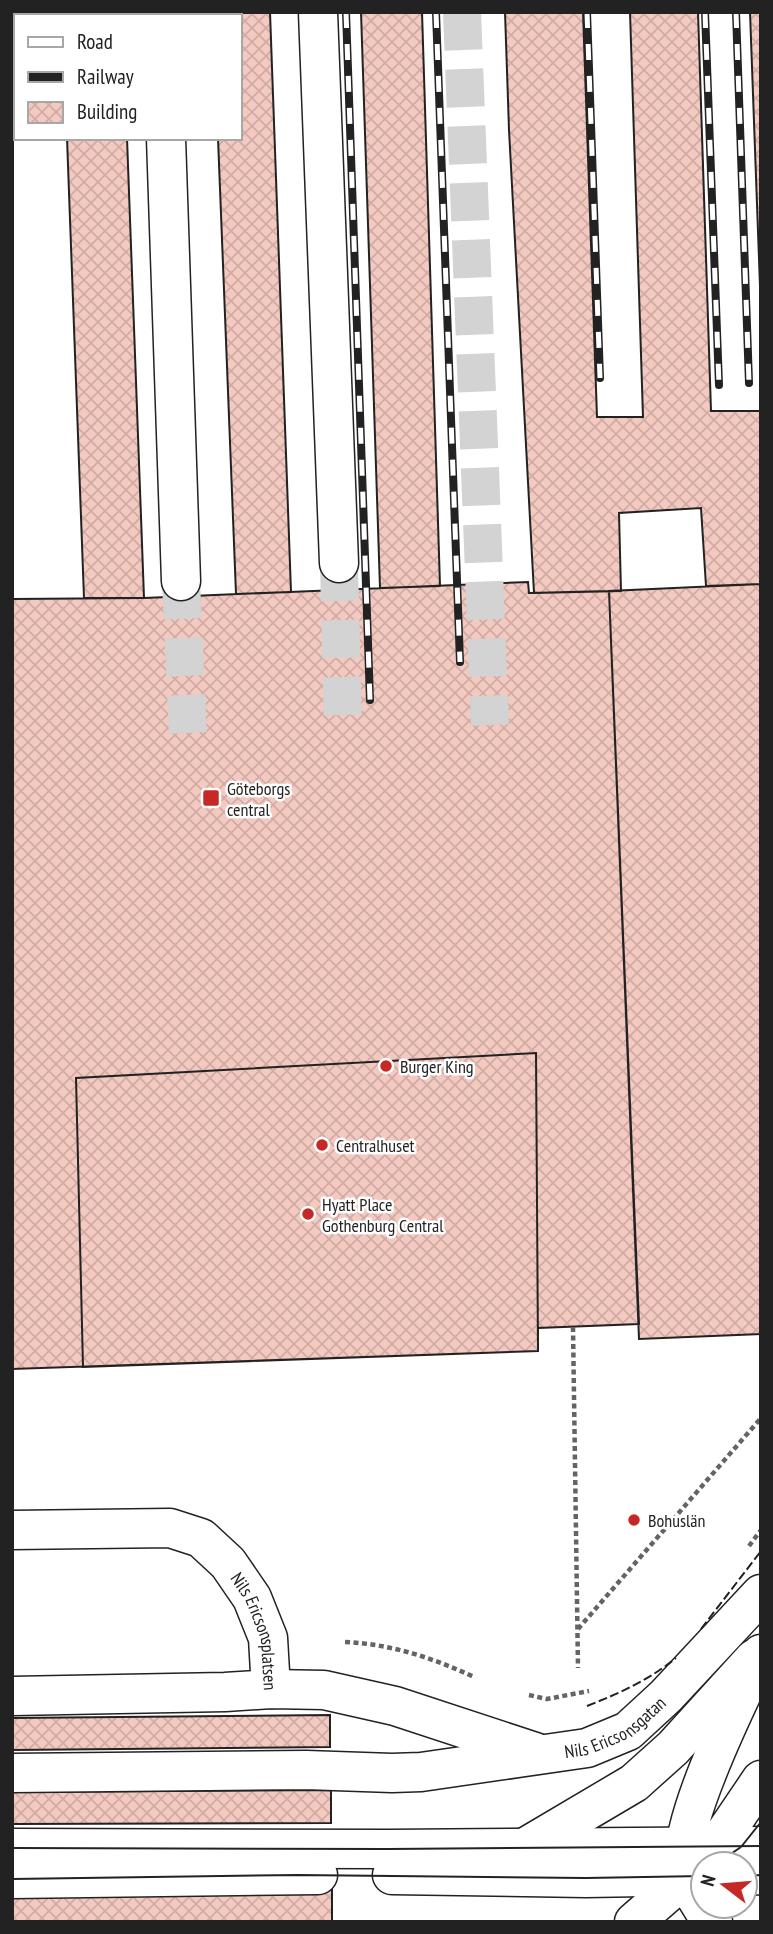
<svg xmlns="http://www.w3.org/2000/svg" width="773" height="1934" viewBox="0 0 773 1934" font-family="'PT Sans Narrow',sans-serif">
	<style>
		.building { fill: url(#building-cross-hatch); stroke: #222; stroke-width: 2 }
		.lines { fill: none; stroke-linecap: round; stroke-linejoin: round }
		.minor-tunnel { stroke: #d3d3d3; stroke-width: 38; stroke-dasharray: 38 19; stroke-linecap: butt }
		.minor-casing { stroke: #222; stroke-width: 41 }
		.major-casing { stroke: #222; stroke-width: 41 }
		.path { stroke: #646464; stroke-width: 4.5; stroke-dasharray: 5 3.5; stroke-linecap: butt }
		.minor { stroke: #fff; stroke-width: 38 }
		.major { stroke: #fff; stroke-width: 38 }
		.tram { stroke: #222; stroke-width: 2 }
		.rail-casing { stroke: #222; stroke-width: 8 }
		.rail { stroke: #fff; stroke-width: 5; stroke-dasharray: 16; stroke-linecap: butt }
		.fence { stroke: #222; stroke-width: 2; stroke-dasharray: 9 3.5; stroke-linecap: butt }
		.poi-dot { fill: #c62828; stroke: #fff; stroke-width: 2.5 }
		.labels { text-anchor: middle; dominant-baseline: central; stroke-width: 5; stroke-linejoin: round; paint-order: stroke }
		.poi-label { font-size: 18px; fill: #222; stroke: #fff; text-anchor: start }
		.street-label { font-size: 18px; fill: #222; stroke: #fff }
	</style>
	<defs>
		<pattern id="building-cross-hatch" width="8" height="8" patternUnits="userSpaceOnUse" patternTransform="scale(1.75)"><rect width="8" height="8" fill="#f3c9c0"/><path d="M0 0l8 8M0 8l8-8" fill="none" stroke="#d0aca5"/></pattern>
	</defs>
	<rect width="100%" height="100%" fill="#fff"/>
	<path class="building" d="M63,12H122V16H63Z
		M213,12H270L291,592L236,594L218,138H240V16H213Z
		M361,12H422L440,586L380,588Z
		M505,12H583L597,417H643L630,12H698L711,411H761V584L706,586L701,508L619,513L621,591L534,593L509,130Z
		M750,12H761V314Z
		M67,138H127L144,598H84Z
		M528,582L529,593L609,591L639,1324L538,1328V1351L12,1369V599L144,598Z
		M761,584V1334L639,1339L609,591Z
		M536,1053L538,1351L83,1367L76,1078Z
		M330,1715V1747L12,1750V1718Z
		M331,1790V1823L12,1824V1792Z
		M332,1889V1921L12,1922V1891Z"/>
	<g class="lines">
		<path class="minor-tunnel" d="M462,12L490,725
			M339,563L343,731
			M181,581L188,737"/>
		<g class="minor-casing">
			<g id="minor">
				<path d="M161,12L162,16"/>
				<path d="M318,12L339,563"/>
				<path d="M166,138L181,581"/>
				<path id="s1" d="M12,1530L170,1528L201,1538L228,1563L252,1598L268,1638L271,1689"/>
				<path d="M12,1696L225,1692L271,1689L324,1690L395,1706L535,1752"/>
				<path id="s2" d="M12,1773L306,1770L392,1773L421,1772L587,1748L628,1731L666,1696L761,1594"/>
				<path d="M12,1848L389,1849L761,1846"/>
				<path d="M524,1848L634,1783L673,1748L754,1659"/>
				<path d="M392,1875L586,1878L703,1876"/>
				<path d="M745,1876L761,1875"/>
				<path d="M12,1879L318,1875"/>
			</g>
		</g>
		<g class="major-casing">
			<path id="major" d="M634,1922L687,1876L715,1848L761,1780
				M713,1922C701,1908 689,1888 685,1870C675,1827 740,1697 761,1654"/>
		</g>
		<path class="path" d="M573,1327L578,1668
			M749,1546L761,1530
			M578,1629L761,1418
			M345,1642C391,1644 433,1658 474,1677
			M529,1695L547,1699L589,1691"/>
		<use href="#minor" class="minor"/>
		<use href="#major" class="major"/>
		<path class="tram" d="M12,1848L389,1849L761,1846
			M716,1864L741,1847L761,1822
			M745,1876L761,1875
			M12,1879L298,1875L586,1878L703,1876"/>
		<g class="rail-casing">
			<path id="rail" d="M346,12L370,700
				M436,12L460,662
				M587,12L600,378
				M705,12L719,385
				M736,12L749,383"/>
		</g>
		<use href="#rail" class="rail"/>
		<path class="fence" d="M701,1629L761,1551
			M587,1706C620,1693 649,1680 676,1658"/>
	</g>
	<g class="poi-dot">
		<rect x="202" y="789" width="18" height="18" rx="3.5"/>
		<circle cx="386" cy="1066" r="7"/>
		<circle cx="322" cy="1145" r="7"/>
		<circle cx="308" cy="1214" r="7"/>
		<circle cx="634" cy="1520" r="7"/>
	</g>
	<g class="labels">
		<g class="poi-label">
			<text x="227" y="788">Göteborgs<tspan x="227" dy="21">central</tspan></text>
			<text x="400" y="1066">Burger King</text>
			<text x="336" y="1145">Centralhuset</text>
			<text x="322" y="1204">Hyatt Place<tspan x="322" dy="21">Gothenburg Central</tspan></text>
			<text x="648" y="1520">Bohuslän</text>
		</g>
		<g class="street-label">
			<text stroke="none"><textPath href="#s1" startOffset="303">Nils Ericsonsplatsen</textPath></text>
			<text stroke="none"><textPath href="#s2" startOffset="611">Nils Ericsonsgatan</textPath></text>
		</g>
	</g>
	<rect width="773" height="1934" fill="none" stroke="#222222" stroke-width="28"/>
	<rect x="14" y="14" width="228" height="126" fill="#ffffff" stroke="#a7a7a7" stroke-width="2"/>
	<rect x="28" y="37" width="35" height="10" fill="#ffffff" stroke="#a7a7a7" stroke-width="2"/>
	<text x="77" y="49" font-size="21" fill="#222222">Road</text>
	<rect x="28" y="72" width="35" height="10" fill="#222222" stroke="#a7a7a7" stroke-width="2"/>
	<text x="77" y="84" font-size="21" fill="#222222">Railway</text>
	<rect x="28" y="102" width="35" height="21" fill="url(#building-cross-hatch)" stroke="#a7a7a7" stroke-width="2"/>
	<text x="77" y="119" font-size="21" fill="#222222">Building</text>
	<g transform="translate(724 1885) rotate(286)"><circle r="33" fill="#ffffff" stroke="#a7a7a7" stroke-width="2"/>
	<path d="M0-5L12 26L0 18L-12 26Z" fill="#c62828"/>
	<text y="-10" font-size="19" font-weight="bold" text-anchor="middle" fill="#222222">N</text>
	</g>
</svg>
